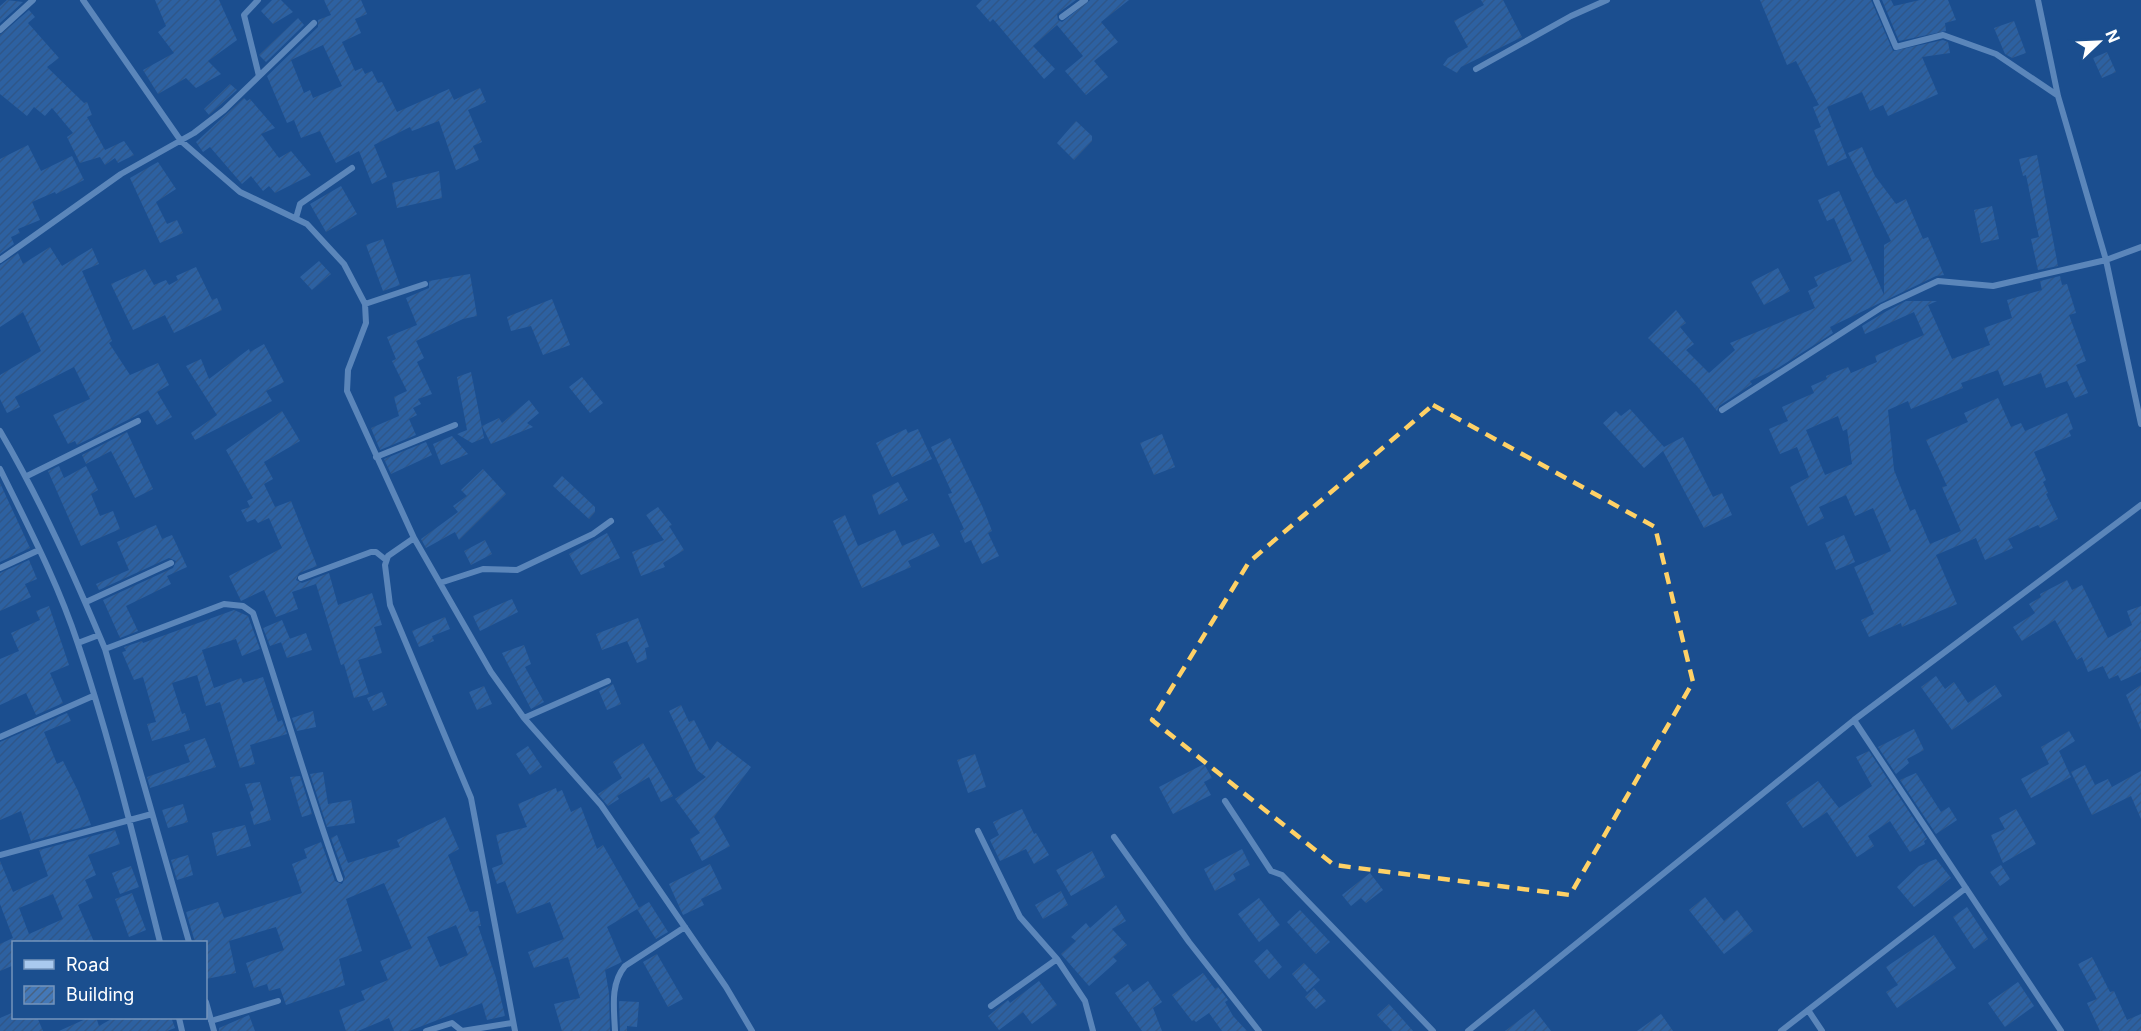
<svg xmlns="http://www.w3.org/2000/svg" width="2141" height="1031" viewBox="0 0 2141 1031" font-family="Inter,sans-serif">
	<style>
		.building { fill: url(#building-hatch); fill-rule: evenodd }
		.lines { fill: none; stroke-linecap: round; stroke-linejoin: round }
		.minor { stroke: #a9c9ee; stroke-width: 6 }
		.marked { fill: none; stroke: #ffd166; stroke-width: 4.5; stroke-dasharray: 12 8; stroke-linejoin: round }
	</style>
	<defs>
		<pattern id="building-hatch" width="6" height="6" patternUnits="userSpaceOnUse" patternTransform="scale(1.5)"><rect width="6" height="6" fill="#4478b7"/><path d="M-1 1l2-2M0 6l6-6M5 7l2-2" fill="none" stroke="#486282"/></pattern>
	</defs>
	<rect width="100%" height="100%" fill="#1b4f8f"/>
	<path class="building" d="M7,0L23,2L0,23V6Z
		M155,0H219L237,40L208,61L221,74L196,88L186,78L158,94L143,70L174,53L158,32L166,26Z
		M272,0H281L293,12L273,24L261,11Z
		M324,0H361L367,14L355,19L361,33L342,42L355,71L362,68L365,74L372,71L378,83L382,82L397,112L449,89L454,100L480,88L486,102L468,110L482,142L473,146L479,160L456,170L439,121L412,131L410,127L374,145L387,177L372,184L359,151L336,163L320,131L301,138L294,120L287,123L267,76L318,27V20L331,15ZM323,45L342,86L313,98L310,90L304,93L291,60Z
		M982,0H1076L1057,14L1058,20L1062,22L1090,0H1129L1101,22L1118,42L1094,61L1108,77L1086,95L1065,71L1083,56L1057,25L1033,46L1055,69L1044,79L993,19L990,22L976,6Z
		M1481,0H1503L1522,37L1461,67L1457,73L1443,65L1448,58L1468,47L1454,21L1484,5Z
		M1760,0H1871L1893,51L1943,40L1948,42L1950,53L1922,57L1938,94L1888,116L1883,105L1870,111L1862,92L1827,107L1847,158L1828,166L1814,130L1821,127L1813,107L1819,105L1796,61L1787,65Z
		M1882,0H1891L1894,6L1920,0H1948L1956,20L1945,23L1946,31L1899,41Z
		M29,10L35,17L28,23L59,58L47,67L84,103L87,102L92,115L87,117L105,150L124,141L134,155L118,163L115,158L105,165L100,157L80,163L67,137L73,133L52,108L45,116L34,107L27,116L0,94V35Z
		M298,18L304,25L266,62L259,55Z
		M2014,21L2026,53L2012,58L2005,54L1994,28Z
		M2107,52L2116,72L2102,78L2093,58Z
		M230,84L237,90L209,115L204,109Z
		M244,98L247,101L250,99L275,128L261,134L279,158L291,151L311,175L275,193L269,186L263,191L251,176L242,184L210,147L203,152L196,142Z
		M1076,121L1092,136V141L1074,160L1057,143Z
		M28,145L41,171L72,156L84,180L56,194L55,192L32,202L40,220L18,229L20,233L11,237L14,244L0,254V159Z
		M1862,147L1875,176L1896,204L1906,199L1923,239L1928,237L1944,275L1936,276L1830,327L1833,333L1778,368L1750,381L1752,384L1719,406L1717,411L1697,386L1648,338L1676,310L1686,323L1680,327L1694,344L1686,350L1709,373L1735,350L1730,343L1815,308L1808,291L1818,286L1814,277L1852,261L1834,218L1827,221L1818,200L1839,191L1884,295V245L1891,241L1848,153Z
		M2037,155L2058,266L2038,270L2031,239L2039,237L2036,224L2026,175L2023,176L2019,159Z
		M158,162L176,189L156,202L167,224L177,220L183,233L160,243L130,178Z
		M439,171L442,198L397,208L392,183Z
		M341,186L357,214L326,232L310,204Z
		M1992,206L1999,239L1981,243L1974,210Z
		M383,239L400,285L383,291L366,245Z
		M50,247L62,266L92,248L99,264L82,271L112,341L109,343L130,375L158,363L169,385L157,392L172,417L157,425L148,410L77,445L75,441L68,444L53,415L90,399L74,367L15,397L20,407L7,413L0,399V375L41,351L23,312L0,327V265L18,253L23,264Z
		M319,261L331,274L312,290L300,277Z
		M196,267L212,300L217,298L222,310L174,333L165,315L133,330L111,284L145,269L154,285L166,280L169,285L178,280L176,276Z
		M1778,268L1790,291L1764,305L1751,282Z
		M470,274L477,316L463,319L416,341L424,358L417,362L432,394L418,399L421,404L413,408L417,415L409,419L416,435L380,450L371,428L399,416L394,397L407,391L392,361L396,359L387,337L417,325L406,298L429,288V281Z
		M2060,276L2062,285L2067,284L2076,313L2069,315L2086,361L2076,365L2088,393L2075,398L2067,381L2046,388L2041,373L2004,386L1998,370L1961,383L1963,388L1911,409L1908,401L1888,410L1894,470L1910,511L1915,509L1930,544L1961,531L1942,487L1947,486L1926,440L1968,422L1964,413L1998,398L2011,427L2021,423L2025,431L2067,413L2073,429L2069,431L2071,436L2034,452L2046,480L2043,482L2048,493L2046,494L2058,519L2040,528L2038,525L2008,539L2013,548L1985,560L1976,538L1936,555L1957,604L1902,627L1901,623L1869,637L1861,620L1874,614L1854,567L1891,551L1873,508L1855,516L1846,495L1819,507L1824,518L1808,526L1790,487L1809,477L1797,447L1780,454L1769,429L1788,421L1782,407L1814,393L1811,386L1827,379L1826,376L1848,367L1851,373L1877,362L1875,356L1924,335L1914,312L1865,334L1862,326L1885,312L1906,301H1937L1928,305L1952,359L1990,345L1984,328L2012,318L2007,300L2042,290L2040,281ZM1838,416L1843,431L1847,429L1852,464L1825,475L1806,430Z
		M552,299L570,345L543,355L531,326L511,331L507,317Z
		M264,344L284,382L266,391L272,401L195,440L191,433L217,415L186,366L201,359L209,379L249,349L250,352Z
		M471,372L484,438L472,443L457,434L467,430L457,377Z
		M582,377L603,403L590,413L569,387Z
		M529,400L539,413L527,423L533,427L491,444L482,426L499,418L502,423Z
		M1630,409L1664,447L1683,437L1713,497L1722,493L1732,515L1704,528L1663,451L1644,468L1603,423L1616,411L1621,416Z
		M282,411L300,441L264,462L273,479L264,484L275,507L291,501L317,566L299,573L296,580L302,583L329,573L338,605L372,593L382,625L374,627L382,653L358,660L369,694L354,698L344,664L341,665L316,584L292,592L298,609L276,617L264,590L241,601L229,576L282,548L269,518L258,523L255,519L247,522L241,510L250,507L247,501L253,498L226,450Z
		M906,429L908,433L918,429L932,459L892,477L876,443Z
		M127,432L153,489L135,498L111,451L86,464L82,455Z
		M1162,434L1175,467L1154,475L1140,443Z
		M452,436L468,454L441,465L433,444Z
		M950,438L983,508L992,531L988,533L999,556L982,564L971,540L965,543L960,531L964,529L948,494L952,493L931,447Z
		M426,442L432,455L391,474L384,459Z
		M59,466L64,478L86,466L98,490L91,494L100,516L113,511L120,529L81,546L48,471Z
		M483,469L506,494L459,540L455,532L426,548L421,539L458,512L453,506L467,496L461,490Z
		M562,476L595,507V512L589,519L553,486Z
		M898,482L908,500L879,515L872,495Z
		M0,483L30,548L0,562Z
		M658,507L672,525L669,526L684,550L663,563L665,567L641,576L632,552L664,540L646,515Z
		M845,515L858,546L895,530L902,546L933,533L940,546L908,561L911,567L862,588L833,521Z
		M156,525L162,539L172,535L187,567L167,576L171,584L126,606L138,631L120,638L103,600L173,568L176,561L169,558L99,590L96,584L129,570L117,542Z
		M607,533L620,558L581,575L569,554Z
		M1844,535L1855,562L1836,570L1825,543Z
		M485,540L492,554L471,565L464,551Z
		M29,560L37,579L25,584L31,597L0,611V573Z
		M2067,580L2072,590L2082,585L2108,638L2132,625L2127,611L2141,606V672L2121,681L2118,675L2109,679L2103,666L2088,672L2082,657L2077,660L2055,620L2022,641L2013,627L2035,613L2029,604L2041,597L2040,594Z
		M512,599L518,612L480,631L473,616Z
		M49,606L69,665L50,673L63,703L36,715L26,693L0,705V659L19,651L11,633L40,620L36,611Z
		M234,610L248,616L260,649L242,656L236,639L202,650L214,688L241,678L243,683L263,677L278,722L282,720L287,734L250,745L255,764L240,768L220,702L206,706L197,675L172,683L182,714L185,713L190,730L152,741L147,724L156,722L143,677L134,680L122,652L126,651L124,647L142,641L143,643Z
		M445,617L450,629L432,636L434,641L419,647L412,631Z
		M638,618L649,647L645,648L647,659L637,663L627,641L602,650L596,634Z
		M282,620L290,639L270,646L263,628Z
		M306,633L312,650L287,658L281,642Z
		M524,645L531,664L525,667L544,702L531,709L502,653Z
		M1936,676L1945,689L1954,682L1968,703L1995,685L2002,696L1952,730L1921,687Z
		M613,684L621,704L607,710L599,691Z
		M2141,685V730L2126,695Z
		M484,686L492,704L477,710L469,692Z
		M382,692L387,705L373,711L367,698Z
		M681,705L689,722L694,720L710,751L717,741L751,767L714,817L730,846L702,861L690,839L700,833L675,799L706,777L697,770L669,711Z
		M313,711L316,727L297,731L292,718Z
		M67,713L71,721L44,732L57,764L63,761L78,791L91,825L31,841L21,811L0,820V742Z
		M1914,729L1924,750L1907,759L1909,763L1896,774L1878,747Z
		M2069,731L2075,741L2059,751L2071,777L2031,798L2021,779L2049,764L2041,747Z
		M205,738L216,767L150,788L147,777L190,762L184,745Z
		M643,743L673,796L661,802L649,777L617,796L619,799L608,806L598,794L622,778L613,762Z
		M528,746L542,767L530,775L516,754Z
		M1869,751L1927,839L1924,841L1925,844L1910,852L1890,821L1868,836L1874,846L1857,857L1827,812L1803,828L1786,803L1818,781L1839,808L1872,786L1856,757Z
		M975,754L986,787L968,793L957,760Z
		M1204,764L1212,778L1204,782L1211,795L1173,814L1159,787Z
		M2085,765L2095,785L2108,779L2112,787L2141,771V819L2131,796L2092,815L2071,772Z
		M323,772L328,804L351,800L355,823L327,827L310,774Z
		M1916,773L1941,812L1949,807L1957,820L1936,834L1900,780Z
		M300,776L312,814L302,817L290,777Z
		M260,782L271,820L254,825L250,812L254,810L245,784Z
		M556,788L557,792L562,790L571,812L581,807L597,849L603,845L639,908L607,927L622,962L605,970L609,993L610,1031H562L554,1004L580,998L568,957L534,968L528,952L564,939L550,902L517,914L505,881L497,884L492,868L503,864L496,835L527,827L518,804Z
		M183,804L188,822L168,828L162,810Z
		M1022,809L1034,834L1036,833L1049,855L1034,864L1026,849L1000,861L990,840L999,835L993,822Z
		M2016,809L2036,844L2003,863L1991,835L2005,829L1999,818Z
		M445,817L459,849L448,855L470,912L478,911L481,926H478L496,978L505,1016L487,1020L482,1003L409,1031H394L389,1018L358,1031H346L339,1010L365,1000L361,991L388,980L380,961L412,948L384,883L346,899L362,951L339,959L345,985L286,1005L280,988L269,991L267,984L254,988L246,963L284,950L276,927L229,941L236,973L206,979V942H195L186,912L218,902L224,918L302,893L292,864L307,858L304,849L321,842L335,881L342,884L345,877L331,838L337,835L348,863L400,847L397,840ZM456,925L468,955L440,967L427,937Z
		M245,825L251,846L217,856L212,833Z
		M115,830L120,844L88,855L96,875L85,880L93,898L78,905L94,942H14V965L0,971V944L13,938L0,904V861L13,892L48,876L39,850ZM53,894L63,919L29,934L19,908Z
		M1242,849L1250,865L1233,874L1236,880L1215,891L1204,869Z
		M1092,851L1105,877L1071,896L1056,870Z
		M188,855L193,875L177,880L171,860Z
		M1936,859L1951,878L1914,907L1897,887L1919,866Z
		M710,864L722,889L701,899L704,905L683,915L669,884Z
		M2001,865L2010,879L2000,886L1990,872Z
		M131,866L139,887L120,894L112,873Z
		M1370,873L1383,890L1366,903L1361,898L1351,906L1342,895Z
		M1061,891L1068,905L1043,919L1035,905Z
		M132,893L146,930L129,937L115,899Z
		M1705,897L1724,921L1737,910L1753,931L1724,954L1689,910Z
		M1259,898L1280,925L1259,942L1238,914Z
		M649,902L668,932L656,939L637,909Z
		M1116,905L1126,921L1112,929L1127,945L1113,957L1117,961L1089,986L1061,954L1076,941L1071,937L1086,923L1090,928Z
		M1967,907L1988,939L1974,949L1953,917Z
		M1300,910L1330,942L1316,954L1287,922Z
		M1934,935L1956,968L1897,1008L1886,992L1898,985L1886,967Z
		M1267,949L1282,967L1269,979L1254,961Z
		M657,954L683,999L668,1007L643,962Z
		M2092,957L2110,992L2114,991L2127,1020L2141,1014V1031H2100L2087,1003L2097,999L2078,964Z
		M1304,963L1320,980L1307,992L1292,974Z
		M1203,973L1215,989L1218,987L1228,1000L1225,1002L1233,1016L1247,1031H1222L1209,1013L1196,1022L1194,1020L1192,1021L1172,995Z
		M1039,981L1057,1005L1032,1024L1023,1012L999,1030L988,1016L1008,1000L1010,1003Z
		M1148,981L1162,1002L1153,1008L1162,1031H1142L1115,993L1128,984L1133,992Z
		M2018,982L2034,1006L2005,1027L1988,1003Z
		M1314,988L1326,1001L1316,1009L1305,997Z
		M619,1001L639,1002L637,1027L627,1026V1031H620Z
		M1389,1004L1413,1031H1392L1377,1015Z
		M1534,1009L1551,1031H1505Z
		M14,1012V1017H37L43,1031H0V1018Z
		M1661,1014L1673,1031H1637Z
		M249,1015L255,1031H219V1028Z
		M90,1017H96L99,1026L115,1017H171L175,1028L167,1031H59Z"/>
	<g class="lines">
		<path class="minor" d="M83,0L181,141L240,192L307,224L344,264L365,304L366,323L348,370L347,391L414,538L491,672L524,718L601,805L726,987L752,1031
			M258,0L244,15L259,76
			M1876,0L1896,47L1943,35L1996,54L2057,95
			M2038,0L2058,96L2106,260L2141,424
			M1062,17L1085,0
			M0,30L33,0
			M1476,69L1571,16L1607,0
			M296,218L300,204L352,168
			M0,260L121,174L194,133L224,110L314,23
			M365,304L425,284
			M1722,410L1882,307L1938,281L1993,286L2106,260L2141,247
			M0,431C41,501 74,575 105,649L189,942
			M376,457L455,425
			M0,469C28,526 58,583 78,644C111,742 135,843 160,942
			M27,476L138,421
			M414,538L388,556L385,565L390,605L471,798L515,1031
			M0,568L39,550
			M301,578L371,552H376L386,560
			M440,583L483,569L517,570L593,534L611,521
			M86,602L171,563
			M78,643L99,635
			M105,649L224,604L243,606L253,613C283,701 308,791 340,879
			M524,718L608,681
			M1854,720L2061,1031
			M0,737L93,696
			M1225,801L1271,871L1282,875L1433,1031
			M978,831L1020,917L1057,959L1085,1001L1093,1031
			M1114,837L1189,942L1259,1031
			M0,855L152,814
			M206,1002L214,1031
			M991,1006L1057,959
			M1808,1010L1822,1031
			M179,1018L182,1031
			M211,1021L278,1001
			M426,1031L452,1023L462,1031L512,1023
			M615,1031C614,1008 610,984 625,966L685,927
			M1468,1031L1854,720L2141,505
			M1781,1031L1966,888"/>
	</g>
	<path d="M0 0H2141V1031H0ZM1433,405L1655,527L1693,682L1570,895L1334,865L1152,720L1249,562Z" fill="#1b4f8f" fill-opacity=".55" fill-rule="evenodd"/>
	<path class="marked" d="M1433,405L1655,527L1693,682L1570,895L1334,865L1152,720L1249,562Z"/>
	<rect x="12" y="941" width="195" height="78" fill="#1b4f8f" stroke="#7695bc" stroke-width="1.5"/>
	<rect x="24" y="960" width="30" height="9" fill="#a9c9ee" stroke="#7695bc" stroke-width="1.5"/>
	<text x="66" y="971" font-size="18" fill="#ffffff">Road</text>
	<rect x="24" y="986" width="30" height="18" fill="url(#building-hatch)" stroke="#7695bc" stroke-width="1.5"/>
	<text x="66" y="1001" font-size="18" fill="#ffffff">Building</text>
	<g transform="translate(2099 42) rotate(67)" stroke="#1b4f8f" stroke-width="4.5" paint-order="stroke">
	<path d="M0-4.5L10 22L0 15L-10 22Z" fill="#ffffff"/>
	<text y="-9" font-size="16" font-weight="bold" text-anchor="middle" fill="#ffffff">N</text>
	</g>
</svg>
